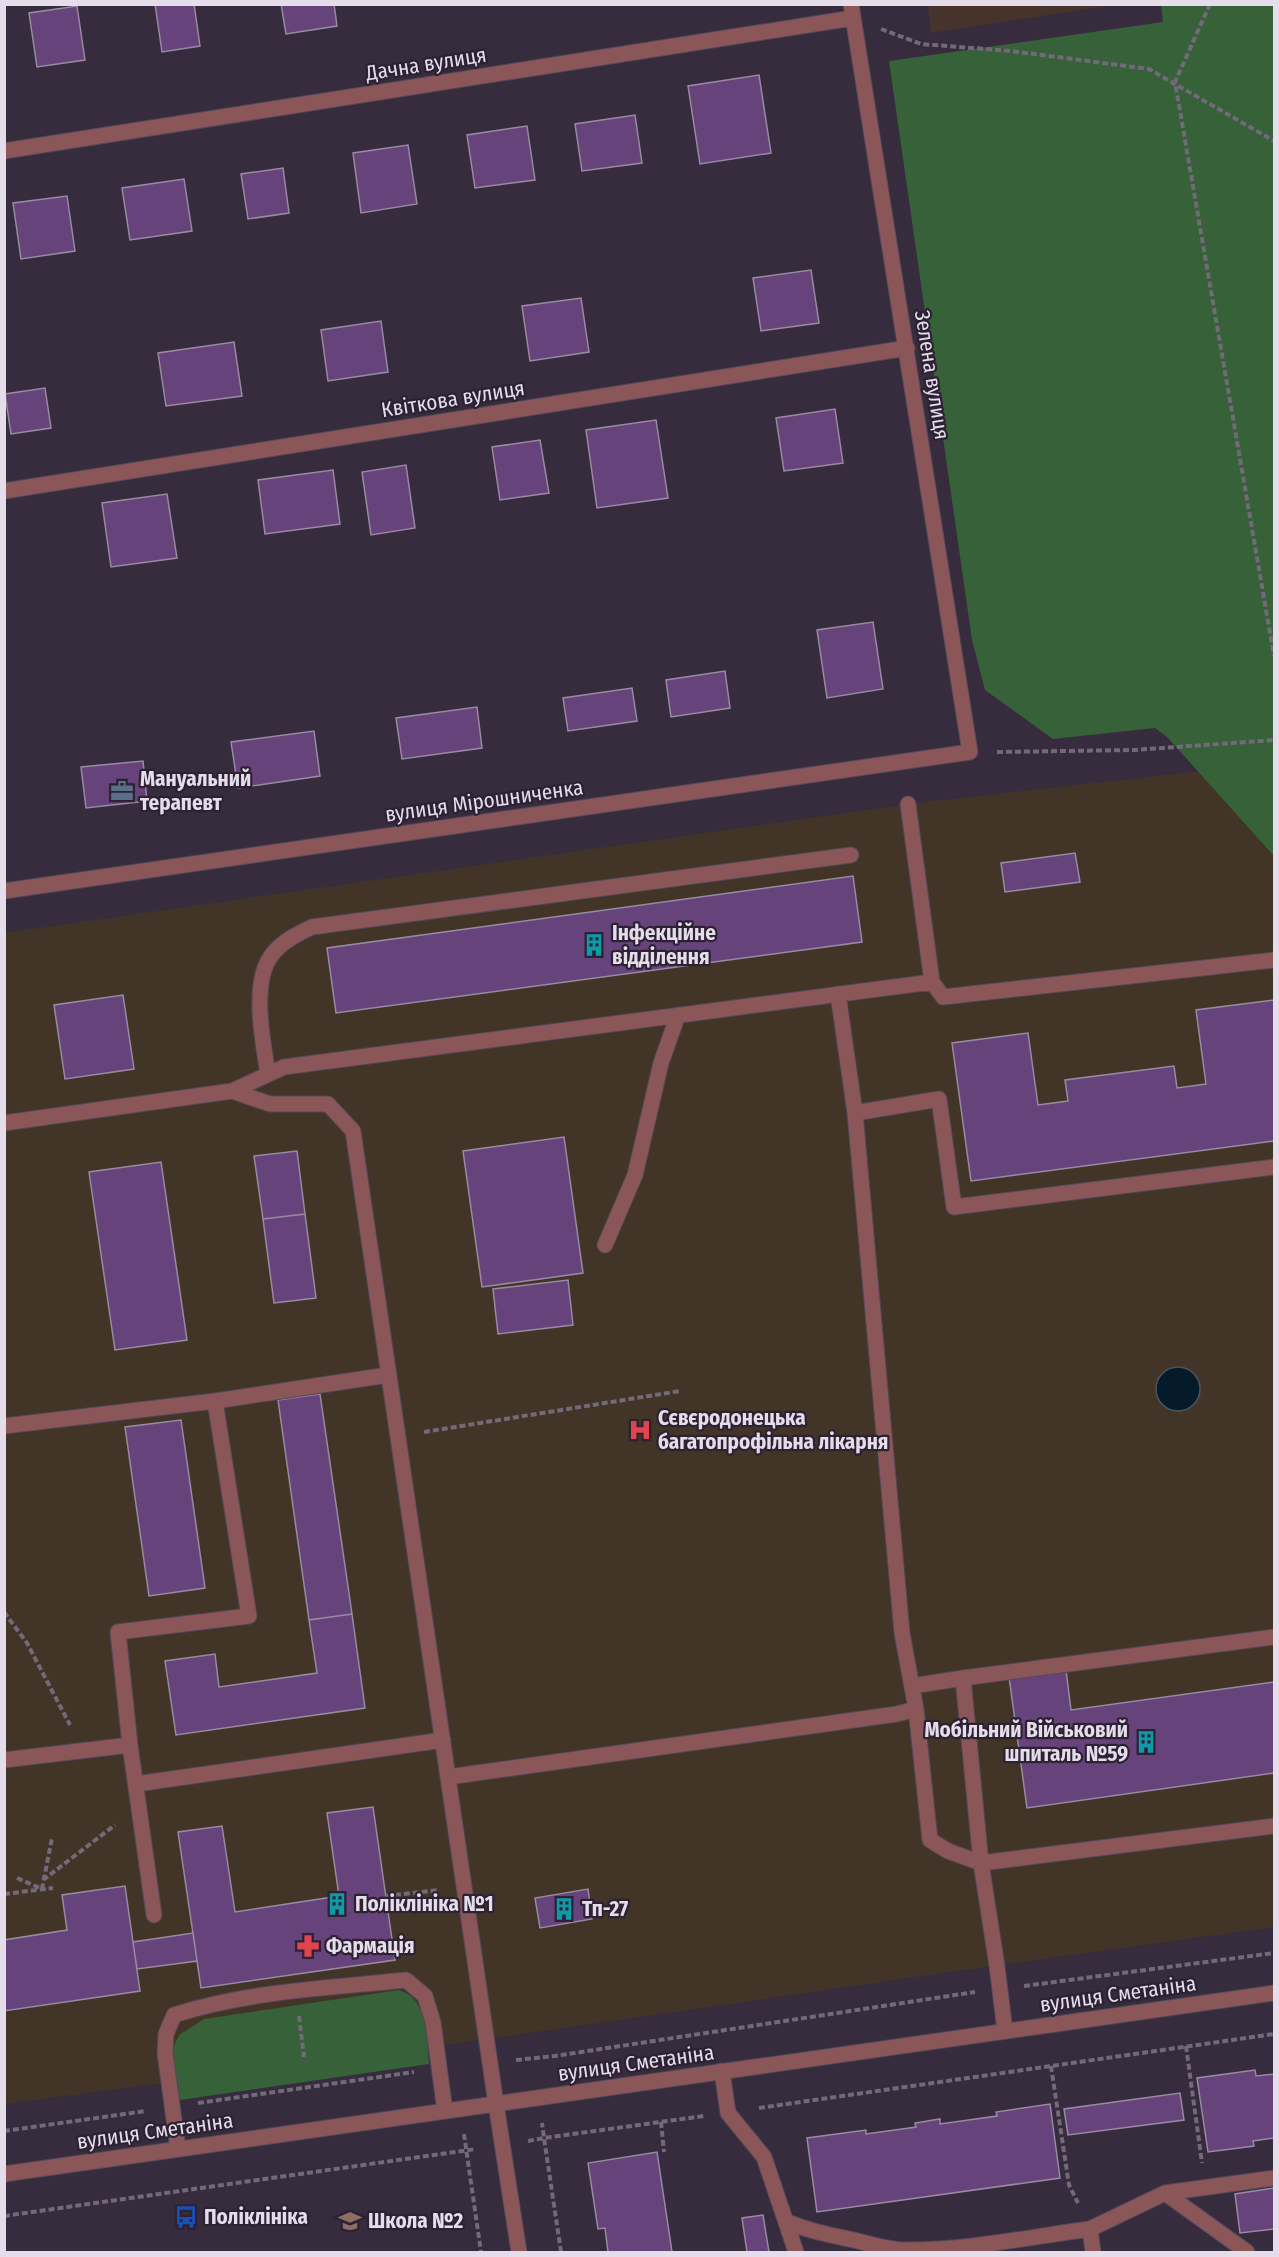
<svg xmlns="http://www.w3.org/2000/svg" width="1279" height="2257" viewBox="0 0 1279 2257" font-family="'Fira Sans Condensed',sans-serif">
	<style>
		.industrial { fill: #46332c }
		.medical { fill: #423527 }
		.green { fill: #366139 }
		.water { fill: #051b29; stroke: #485663; stroke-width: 1.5 }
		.building { fill: #67437c; stroke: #988aa1; stroke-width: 1.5 }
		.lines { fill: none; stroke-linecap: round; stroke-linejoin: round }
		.service-casing { stroke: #53485a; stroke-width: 17 }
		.minor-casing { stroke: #53485a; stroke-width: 17 }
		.tertiary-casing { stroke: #53485a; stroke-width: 17 }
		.path { stroke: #736979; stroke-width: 4; stroke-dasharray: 6 3; stroke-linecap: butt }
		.service { stroke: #8b5657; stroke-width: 15 }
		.minor { stroke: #8b5657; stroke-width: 15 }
		.tertiary { stroke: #8b5657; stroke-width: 15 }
		.labels { text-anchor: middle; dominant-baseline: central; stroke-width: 4.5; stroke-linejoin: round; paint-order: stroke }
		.street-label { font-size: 21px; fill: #e5deea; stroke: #2d2134 }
		.poi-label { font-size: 21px; font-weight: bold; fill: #e5deea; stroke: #2d2134; text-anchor: start }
	</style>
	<rect width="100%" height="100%" fill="#372b3e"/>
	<path class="industrial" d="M928,5V4L1113,5L931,33Z"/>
	<path class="medical" d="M1219,769L1274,829V1927L935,1974L509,2036L5,2104L4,933L908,804Z"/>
	<path class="green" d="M1161,5H1274V856L1168,738L1155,728L1053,739L985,690L972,640L889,61L1163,22Z
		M399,1990C403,1992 409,1994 412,1997C428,2013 427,2043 429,2064L180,2100L172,2050L179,2035L204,2019Z"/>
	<path class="water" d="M1156 1389a22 22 0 1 1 44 0a22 22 0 1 1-44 0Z"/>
	<path class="building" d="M155,4H194L200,46L162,52Z
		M281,4H334L337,26L286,34Z
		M77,6L85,60L37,67L29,13Z
		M759,75L771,153L700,164L688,86Z
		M635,115L642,163L582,171L575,124Z
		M527,126L535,180L475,188L467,135Z
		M408,145L417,204L361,213L353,153Z
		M283,168L289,213L248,219L241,174Z
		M184,179L192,231L130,240L122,188Z
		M67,196L75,251L21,259L13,203Z
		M811,270L819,323L761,331L753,278Z
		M581,298L589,352L530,361L522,306Z
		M381,321L388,372L328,381L321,330Z
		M234,342L242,396L166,406L158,353Z
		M45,388L51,428L11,434L5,394Z
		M835,409L843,463L784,471L776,418Z
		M656,420L668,498L597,508L586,430Z
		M540,440L549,493L500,500L492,447Z
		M406,465L415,528L371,535L362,472Z
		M333,470L340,524L265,534L258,480Z
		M167,494L177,558L111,567L102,503Z
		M873,622L883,689L827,698L817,630Z
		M725,671L730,708L671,717L666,680Z
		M632,688L637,721L568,731L563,698Z
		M477,707L482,748L402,759L396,718Z
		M314,731L320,776L238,788L231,742Z
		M143,761L147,801L86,808L81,767Z
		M1075,853L1080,882L1005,892L1001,863Z
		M853,876L862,942L336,1013L327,948Z
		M123,995L134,1069L65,1079L54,1005Z
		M1274,1000V1141L971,1181L952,1043L1028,1033L1038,1105L1068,1101L1065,1080L1174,1066L1177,1088L1206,1084L1196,1010Z
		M564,1137L583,1273L482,1287L463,1151Z
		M297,1151L305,1214L263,1219L254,1156Z
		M161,1162L187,1340L115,1350L89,1172Z
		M305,1214L316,1298L274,1303L263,1219Z
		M568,1280L573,1325L498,1334L493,1289Z
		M320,1394L352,1614L309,1620L278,1400Z
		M181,1420L205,1588L149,1596L125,1427Z
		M352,1614L365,1708L176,1735L165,1661L215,1654L219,1687L317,1673L309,1620Z
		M1066,1670L1071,1710L1274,1682V1773L1027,1808L1009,1677Z
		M373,1807L395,1960L201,1988L178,1832L222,1826L235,1912L339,1896L327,1813Z
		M125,1886L140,1991L4,2011V1940L67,1930L62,1895Z
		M588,1889L592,1919L540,1928L535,1898Z
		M193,1933L197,1961L137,1969L133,1942Z
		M1255,2070L1256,2076L1274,2074V2138L1253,2141L1254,2146L1208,2152L1197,2078Z
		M1180,2093L1184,2120L1068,2135L1064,2109Z
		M1050,2104L1060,2178L817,2212L807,2138L866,2130V2134L916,2127L915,2123L940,2119V2124L997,2116L996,2112Z
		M657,2152L672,2252H608L605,2228L598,2229L588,2163Z
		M1274,2188V2229L1240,2233L1235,2194Z
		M763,2215L769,2252H747L742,2218Z"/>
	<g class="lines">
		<g class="service-casing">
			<path id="service" d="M932,982L943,997L1274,960
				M838,994L855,1113L902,1633L916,1709L930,1840L948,1851L981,1863L1274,1826
				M268,1074C263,1043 251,983 271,956C281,942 297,934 312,927L851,855
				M232,1091L284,1067L932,982L908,804
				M855,1113L939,1099L954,1207L1274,1167
				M4,1123L232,1091L270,1104H328L353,1131L496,2104
				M605,1245L635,1175L661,1063L678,1015
				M4,1426L215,1401L388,1375
				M912,1686L963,1678
				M4,1760L130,1745
				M448,1777L897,1714L916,1709
				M136,1784L443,1740
				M154,1915L130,1745L118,1632L249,1616L215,1401
				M1005,2031L997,1966L981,1863L963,1678L1274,1637
				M722,2071L728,2113L764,2157L796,2252
				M178,2149L165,2053L166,2034L174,2015C249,1991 329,1988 406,1980L425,1996L433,2022L445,2111
				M1165,2193L1247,2252
				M787,2222C810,2231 825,2234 849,2239C869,2243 886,2250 907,2250C968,2250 1030,2237 1090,2229
				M1093,2252L1090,2229L1165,2193L1274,2178"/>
		</g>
		<g class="minor-casing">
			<path id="minor" d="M4,151L853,18
				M4,491L907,348
				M4,891L970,752L851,4
				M496,2104L519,2252"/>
		</g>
		<g class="tertiary-casing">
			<path id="tertiary" d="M4,2174L1274,1993"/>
		</g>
		<path class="path" d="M1210,4L1175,82L1274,656
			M881,29L921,44L1011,51L1149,69L1274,141
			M997,752L1134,750L1274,740
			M424,1432L680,1391
			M4,1612L27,1643L70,1725
			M17,1878L42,1889L52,1838
			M43,1880L115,1825
			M4,1894L53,1888
			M386,1896L439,1890
			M1024,1986L1274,1953
			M299,2016L304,2057
			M1186,2046L1202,2163
			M516,2060L555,2056L975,1992
			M1051,2066L1069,2185L1078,2203
			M198,2103L414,2072
			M759,2108L1274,2034
			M661,2122L664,2152
			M4,2131L146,2111
			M464,2134L481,2252
			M528,2141L544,2138L542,2123
			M4,2216L476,2149
			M561,2252L544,2138L704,2116"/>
		<use href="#service" class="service"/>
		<use href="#minor" class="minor"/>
		<use href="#tertiary" class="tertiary"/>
	</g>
	<defs>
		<g id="office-bare" transform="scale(1.8)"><path d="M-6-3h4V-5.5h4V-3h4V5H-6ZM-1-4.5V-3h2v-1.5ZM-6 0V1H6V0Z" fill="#5c6f8a" stroke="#2d2134" stroke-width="2.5" paint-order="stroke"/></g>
		<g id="building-bare" transform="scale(1.8)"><path d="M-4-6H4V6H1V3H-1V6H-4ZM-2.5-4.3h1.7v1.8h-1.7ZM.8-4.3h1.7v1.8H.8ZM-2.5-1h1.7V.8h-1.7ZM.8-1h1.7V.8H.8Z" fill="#0f9aa8" stroke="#2d2134" stroke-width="2.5" paint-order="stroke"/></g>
		<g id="hospital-bare" transform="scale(1.8)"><path d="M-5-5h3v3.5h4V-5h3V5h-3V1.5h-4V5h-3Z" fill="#e0444e" stroke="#2d2134" stroke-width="2.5" paint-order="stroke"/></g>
		<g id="pharmacy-bare" transform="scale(1.8)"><path d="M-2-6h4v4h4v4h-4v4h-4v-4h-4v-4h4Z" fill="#e0444e" stroke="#2d2134" stroke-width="2.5" paint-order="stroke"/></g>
		<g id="bus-bare" transform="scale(1.8)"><path d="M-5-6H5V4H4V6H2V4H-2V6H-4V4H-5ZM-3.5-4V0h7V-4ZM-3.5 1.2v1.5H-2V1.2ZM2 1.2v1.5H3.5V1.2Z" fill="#1a4fb4" stroke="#2d2134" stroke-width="2.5" paint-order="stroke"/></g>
		<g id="school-bare" transform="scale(1.8)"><path d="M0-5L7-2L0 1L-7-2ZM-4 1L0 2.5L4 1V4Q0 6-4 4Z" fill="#8d6e63" stroke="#2d2134" stroke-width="2.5" paint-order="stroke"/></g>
	</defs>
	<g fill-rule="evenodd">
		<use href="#office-bare" x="122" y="791"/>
		<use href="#building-bare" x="594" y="945"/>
		<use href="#hospital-bare" x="640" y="1430"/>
		<use href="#building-bare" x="1146" y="1742"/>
		<use href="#building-bare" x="337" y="1904"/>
		<use href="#building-bare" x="564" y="1909"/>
		<use href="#pharmacy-bare" x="308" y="1946"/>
		<use href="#bus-bare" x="186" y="2217"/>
		<use href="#school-bare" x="350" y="2221"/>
	</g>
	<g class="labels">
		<g class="street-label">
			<text transform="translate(426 64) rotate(-9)">Дачна вулиця</text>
			<text transform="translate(932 375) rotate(81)">Зелена вулиця</text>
			<text transform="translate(453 399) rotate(-9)">Квіткова вулиця</text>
			<text transform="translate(484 801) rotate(-8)">вулиця Мірошниченка</text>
			<text transform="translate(1118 1994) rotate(-8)">вулиця Сметаніна</text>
			<text transform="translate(636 2063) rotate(-8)">вулиця Сметаніна</text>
			<text transform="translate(155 2131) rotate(-8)">вулиця Сметаніна</text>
		</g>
		<g class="poi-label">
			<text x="140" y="779">Мануальний<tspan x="140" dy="24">терапевт</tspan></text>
			<text x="612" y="933">Інфекційне<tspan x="612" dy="24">відділення</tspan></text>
			<text x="658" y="1418">Сєвєродонецька<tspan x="658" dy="24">багатопрофільна лікарня</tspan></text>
			<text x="1128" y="1730" text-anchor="end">Мобільний Військовий<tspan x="1128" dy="24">шпиталь №59</tspan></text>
			<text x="355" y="1904">Поліклініка №1</text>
			<text x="582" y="1909">Тп-27</text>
			<text x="326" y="1946">Фармація</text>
			<text x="204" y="2217">Поліклініка</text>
			<text x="368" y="2221">Школа №2</text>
		</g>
	</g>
	<rect width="1279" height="2257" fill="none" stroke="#e5deea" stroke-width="12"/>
</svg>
